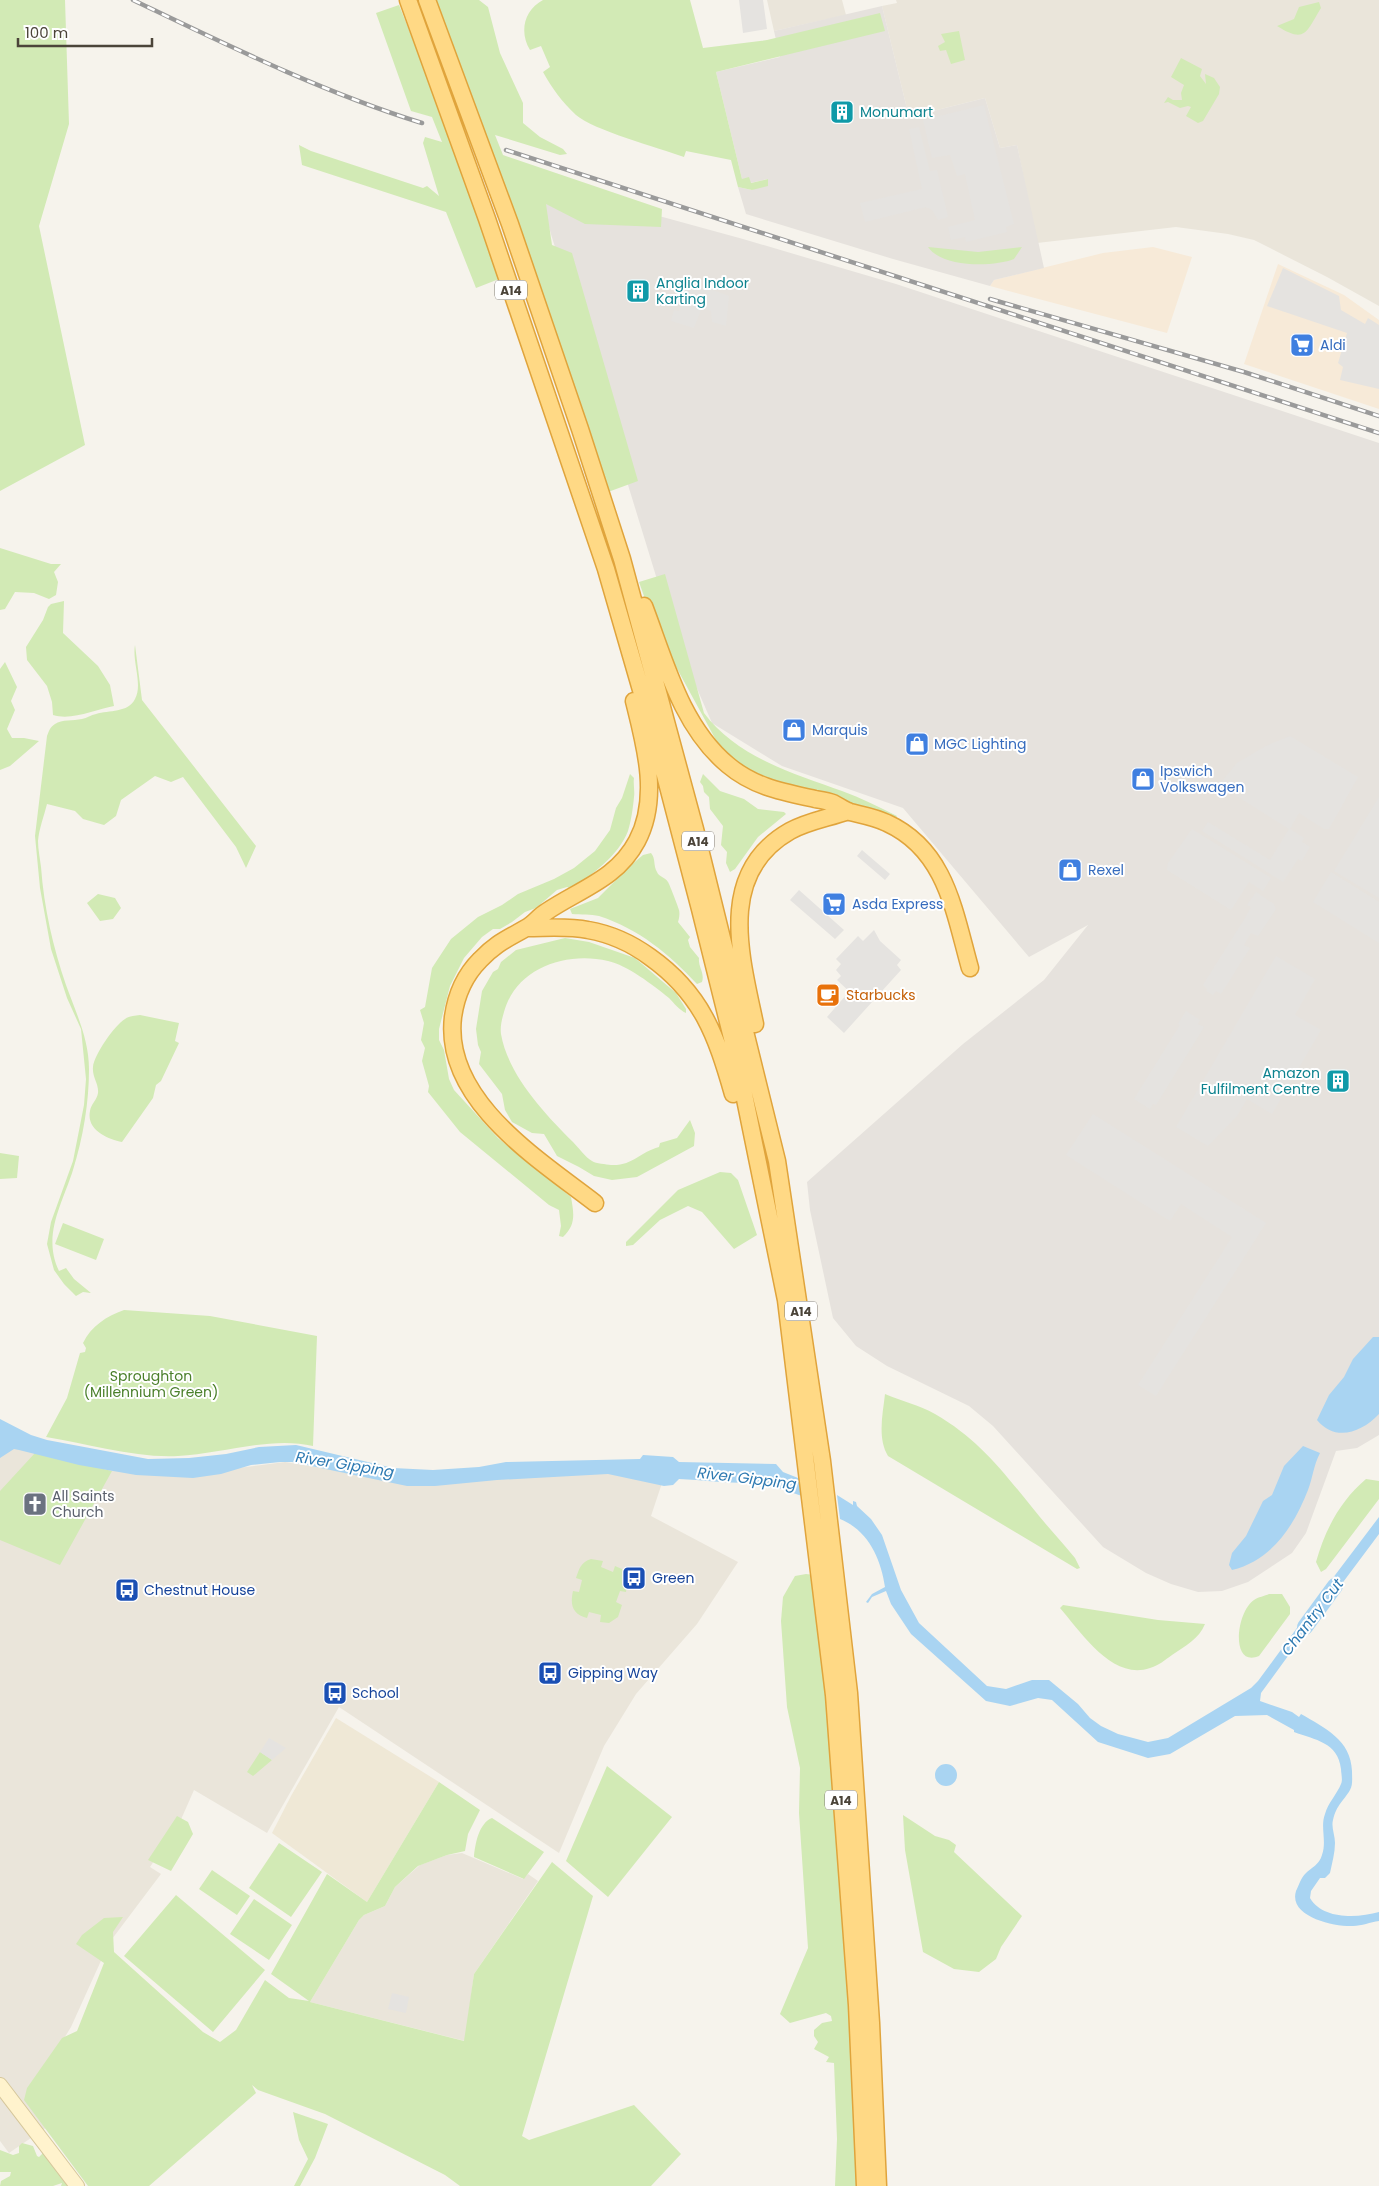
<svg xmlns="http://www.w3.org/2000/svg" width="1379" height="2186" viewBox="0 0 1379 2186" font-family="Poppins,sans-serif">
	<style>
		.residential { fill: #eae5da }
		.commercial { fill: #f7ead8 }
		.industrial { fill: #e6e2dd }
		.education { fill: #efe8d6 }
		.green { fill: #d2eab5 }
		.parking { fill: #e5e3e0 }
		.water { fill: #a9d4f2 }
		.lines { fill: none; stroke-linecap: round; stroke-linejoin: round }
		.river { stroke: #a9d4f2; stroke-width: 16 }
		.secondary-casing { stroke: #d6c79b; stroke-width: 16 }
		.trunk-casing { stroke: #e0a43c; stroke-width: 19 }
		.secondary { stroke: #fff3cd; stroke-width: 14 }
		.trunk { stroke: #ffd985; stroke-width: 16 }
		.rail-casing { stroke: #9a9a9a; stroke-width: 4.5 }
		.rail { stroke: #fff; stroke-width: 2.5; stroke-dasharray: 8; stroke-linecap: butt }
		.labels { text-anchor: middle; dominant-baseline: central; stroke-width: 4; stroke-linejoin: round; paint-order: stroke }
		.shield { fill: #fff; stroke: #817c74; stroke-width: 1 }
		.shield-label { font-size: 12px; font-weight: bold; fill: #4b4439 }
		.culture-label { font-size: 14px; fill: #0d838f; stroke: #fff; text-anchor: start }
		.shop-label { font-size: 14px; fill: #366cbe; stroke: #fff; text-anchor: start }
		.food-label { font-size: 14px; fill: #c56008; stroke: #fff; text-anchor: start }
		.park-label { font-size: 14px; fill: #4a7f2a; stroke: #fff }
		.worship-label { font-size: 14px; fill: #5b616d; stroke: #fff; text-anchor: start }
		.transit-label { font-size: 14px; fill: #164399; stroke: #fff; text-anchor: start }
		.water-label { font-size: 15px; font-style: italic; fill: #2e7ab2; stroke: #fff }
	</style>
	<rect width="100%" height="100%" fill="#f6f3ec"/>
	<path class="residential" d="M767,0H842L846,15L774,31Z
		M896,0H1379V306L1327,277L1254,240L1228,234L1176,227L1037,243L1017,145L1000,148L985,98L909,117L882,6L897,3Z
		M0,1438L175,1476L285,1462L414,1483L626,1472L663,1480L651,1516L738,1562L697,1624L636,1694L604,1746L559,1853L339,1707L267,1833L194,1790L179,1824L150,1867L161,1874L109,1943L71,2027L26,2100L47,2127L9,2153L0,2141Z
		M462,1853L523,1879L528,1874L538,1881L474,1974L465,2041L310,2002L359,1920L364,1915L385,1906L395,1887L420,1865L447,1855Z"/>
	<path class="commercial" d="M1153,247L1192,257L1167,333L990,286L994,280L1103,253Z
		M1278,264L1344,295L1379,320V409L1244,364Z"/>
	<path class="industrial" d="M882,6L909,117L985,98L1000,148L1017,145L1044,268L994,280L990,286L893,259L746,214L738,187L752,190L768,179L750,183L742,179L716,72L780,57L774,31Z
		M535,182L743,239L896,284L1379,443V1435L1357,1448L1336,1451L1306,1533L1292,1553L1248,1582L1222,1591L1198,1592L1171,1584L1146,1573L1103,1547L993,1426L969,1406L887,1366L856,1346L833,1318L810,1210L807,1182L963,1044L1044,980L1088,925L1029,957L903,808L782,766L712,723L675,638Z"/>
	<path class="education" d="M336,1718L439,1782L367,1902L272,1833L291,1796Z"/>
	<path class="green" d="M0,0H65L69,124L39,226L85,445L0,491Z
		M436,0H479L488,7L500,53L523,103V123L540,137L563,149L567,154L560,155L495,135L503,155L662,209L661,227L585,224L546,204L552,245L572,253L638,481L608,492Z
		M543,0H690L703,48L767,40L880,13L885,31L716,72L742,179L749,177L751,183L768,179V186L752,190L738,187L731,160L686,151L684,157C659,148 593,130 576,115C562,102 552,88 543,72L550,67L541,46L530,50C519,32 524,10 543,0Z
		M1319,2L1321,8C1306,32 1306,44 1277,26L1294,19L1299,7Z
		M399,5L429,80L499,279L476,288L446,212L302,165L299,145L311,151L423,188L427,186L439,196L423,143L425,137L442,142L432,117L411,111L376,13Z
		M959,31L965,60L951,64L946,50L940,51L938,46L945,42L941,34Z
		M1181,58L1202,69L1200,76L1206,84L1205,74L1214,78L1220,87L1219,94L1203,121L1198,123L1186,116L1191,107L1188,106L1180,108L1168,102L1164,103L1168,97L1173,100H1182L1181,93L1184,85L1171,77Z
		M928,247L978,252L1022,247L1014,259C994,267 942,268 928,247Z
		M0,548L51,564H61L54,572L58,582L56,595L49,599L34,593L15,592L5,609L0,610Z
		M665,574L704,713C737,757 792,773 842,791C861,798 879,807 897,816L894,822L764,781L723,753L656,630L639,582Z
		M64,601L63,633L98,666L110,685L114,706C96,709 72,721 53,715L52,702L47,686L27,660L26,647L43,620L48,607L51,604Z
		M135,645L142,700L256,846L246,868L236,847L183,777L171,782L155,776L121,800L116,816L104,825L83,819L75,811L47,804C44,816 39,829 38,841C38,849 40,859 41,867C44,908 53,947 66,985C76,1013 89,1039 89,1069C89,1103 83,1138 73,1170C62,1205 42,1235 59,1271L66,1268L74,1279L91,1293L83,1292L76,1296L64,1284L54,1270L47,1244L51,1222L73,1161L84,1105L86,1079L81,1029L67,998L51,949L40,888L35,836L47,736C49,731 50,727 55,724C62,719 73,721 82,719C87,718 91,715 96,714C109,710 128,713 135,699C143,684 132,662 135,645Z
		M5,662L17,687L11,701L15,710L7,729L12,738H24L39,741L10,766L0,770V669Z
		M630,774L634,778C633,784 635,791 634,797C633,808 631,821 628,831C619,855 592,875 571,889L567,887L557,890L536,908L525,912L512,922L500,929H493L482,937L464,958L450,986L439,1029V1040L444,1050L449,1079L454,1090L498,1138L571,1197C574,1214 576,1225 563,1237L559,1236L561,1226L559,1210L549,1205L460,1132L428,1092L429,1086L422,1061L425,1048L421,1040L424,1023L420,1010L425,1007L432,968L451,939L478,917L502,905L518,894L554,879L574,868L595,851L610,830L616,808L622,798Z
		M703,774L720,791L744,799L758,809L784,812L786,814L758,837L735,869L730,872L726,863L727,852L721,845L723,826L710,809L709,797L704,792L703,786L700,782Z
		M651,853C656,859 653,865 657,872C659,877 665,877 668,882C669,883 679,909 679,910C680,914 679,919 678,922L690,937L688,940L690,947L699,958C698,967 705,973 702,982L697,984C669,954 639,929 599,916C591,914 581,915 572,914L570,909L598,898L630,866L643,855Z
		M98,894L115,898L121,908L113,919L100,921L87,903Z
		M565,938L589,942L635,958L676,993L686,1009V1013C679,1010 674,1003 669,998C653,985 627,965 608,961C566,951 516,968 504,1012C502,1019 500,1026 501,1034C508,1075 545,1114 573,1142C579,1148 585,1157 592,1161C596,1164 606,1164 611,1165C633,1166 640,1152 659,1147L660,1143L677,1138L690,1120L695,1133L694,1146L637,1177L612,1180L594,1176L579,1167L557,1156L544,1134L532,1133L512,1122L505,1110L502,1094L479,1064L481,1052L478,1045L476,1029L482,991L493,972L498,969L501,962L516,950Z
		M140,1015L179,1023L175,1041L179,1043L161,1081L156,1085L153,1098L122,1142C108,1139 86,1130 90,1111C91,1104 97,1100 98,1093C99,1084 92,1077 93,1067C94,1055 114,1026 125,1019C129,1016 134,1016 140,1015Z
		M0,1153L19,1156L17,1178L0,1179Z
		M720,1172L731,1173L738,1180L757,1235L734,1249L702,1212L688,1206L660,1220L633,1245L626,1246V1242L678,1190Z
		M63,1223L104,1239L96,1260L55,1244Z
		M124,1310L210,1316L317,1336L313,1446C270,1436 222,1454 178,1456C133,1458 90,1444 46,1437L67,1398L80,1353L85,1352L86,1348L83,1343C91,1326 107,1316 124,1310Z
		M885,1394C901,1401 919,1405 935,1414C978,1439 1000,1468 1031,1506C1045,1524 1061,1541 1075,1558L1080,1568L1077,1569L888,1456C877,1438 883,1413 885,1394Z
		M35,1453L112,1471L60,1565L0,1540V1491Z
		M1366,1479L1379,1481V1499L1326,1569L1321,1572L1316,1562C1325,1530 1340,1501 1366,1479Z
		M591,1559L603,1561L601,1567L613,1572L615,1566L622,1569L628,1576L626,1592L620,1591L616,1602L622,1605L618,1617L609,1623L600,1622L601,1615L589,1612L587,1618C572,1614 570,1605 573,1591L579,1592L582,1580L576,1578C579,1569 581,1562 591,1559Z
		M806,1574L814,1575L833,1756L861,2186H835L837,2139L834,2063L826,2062L829,2057L814,2049L818,2042L814,2036V2030L822,2023L832,2021L831,2016L826,2013L790,2023L780,2014L808,1948L799,1813L800,1768L787,1707L781,1621L783,1597L795,1576Z
		M1269,1594H1282L1290,1607V1614L1259,1656C1230,1668 1236,1612 1254,1600C1258,1597 1265,1596 1269,1594Z
		M1063,1605L1158,1620L1205,1624C1199,1639 1185,1646 1172,1655C1165,1660 1158,1666 1150,1668C1112,1681 1081,1632 1060,1608Z
		M260,1752L272,1760L253,1776L247,1772Z
		M607,1766L672,1817L608,1897L566,1861Z
		M439,1782L480,1810L468,1834L465,1851L447,1855L418,1866L395,1887L385,1906L364,1915L359,1920L310,2002L464,2041L474,1974L552,1862L593,1896L522,2136L529,2140L634,2105L681,2154L651,2186H460L445,2175L325,2114L258,2090L252,2085L256,2093L149,2186H88L24,2100L27,2088L62,2038L77,2031L104,1963L76,1944L82,1935L104,1918L123,1917L113,1932L114,1952L203,2032L220,2042L236,2030L265,1980L289,1998L309,2001L271,1974L327,1874L367,1902Z
		M903,1815L935,1836L949,1840L956,1845L954,1852L1022,1916L1001,1947L996,1959L979,1972L954,1969L923,1952L905,1850Z
		M177,1816L188,1822L193,1834L171,1871L148,1860Z
		M492,1818L544,1852L524,1879L474,1857C475,1844 479,1823 492,1818Z
		M279,1843L322,1872L291,1917L249,1888Z
		M212,1870L250,1896L237,1915L199,1889Z
		M176,1895L265,1970L213,2032L124,1956Z
		M254,1899L292,1925L269,1960L230,1934Z
		M293,2112L328,2124L315,2158L300,2186H294L308,2159L299,2140Z
		M22,2143L33,2146L37,2156L39,2157L42,2154V2149L77,2186H61L62,2183L53,2186H0L1,2181L10,2176L11,2172H0V2150L13,2155L19,2153V2146Z"/>
	<path class="parking" d="M739,0H763L767,29L743,33Z
		M984,105L1014,224L1006,227L1007,232L966,242L965,237L951,240L948,227L975,220L965,174L957,176L950,155L932,158L923,120Z
		M919,127L930,171L937,170L948,217L938,220L932,210L926,207L865,222L860,203L922,189L909,129Z
		M1283,268L1339,296L1341,310L1365,324L1368,318L1379,325V389L1340,380L1343,367L1338,363L1347,333L1267,306Z
		M688,281L729,296L726,326L712,322L711,311L702,308L694,328L671,321L674,310L679,311Z
		M1290,736L1358,777L1329,829H1324L1299,813L1290,829L1304,838L1302,842L1310,847L1302,861L1298,859L1283,882L1202,831L1208,822L1270,860L1289,829L1219,785L1237,763L1266,746Z
		M1379,797V898L1334,871Z
		M1192,829L1271,878L1263,891L1249,882L1231,910L1167,870L1168,863Z
		M862,850L890,874L885,880L857,856Z
		M1331,872L1379,902V943L1313,902Z
		M799,890L844,930L835,939L790,900Z
		M1256,892L1274,904L1276,909L1258,936L1251,933L1244,945L1250,948L1221,994L1216,991L1213,995L1206,991L1207,989L1203,985L1245,918L1251,907L1247,905Z
		M874,930L880,941L901,960L897,965L901,970L844,1033L827,1017L847,994L854,1000L859,995L856,992L853,995L837,980L841,976L836,970L841,964L836,959L858,936L863,941Z
		M1276,956L1315,979L1295,1015L1321,1030L1272,1114L1247,1099L1237,1116L1208,1146L1176,1127Z
		M1186,1011L1200,1020L1198,1024L1204,1027L1156,1105L1153,1104L1150,1109L1134,1099L1180,1025L1178,1024Z
		M1093,1114L1266,1223L1156,1396L1138,1385L1232,1237L1181,1204L1170,1221L1066,1155Z
		M269,1738L286,1748L272,1760L260,1752Z
		M392,1993L409,1997L406,2013L388,2009Z"/>
	<path class="water" d="M1373,1337H1379V1414C1361,1433 1335,1442 1317,1420L1329,1395L1344,1377L1353,1359Z
		M0,1419L31,1435L47,1440L148,1459L189,1458L226,1454L259,1447L296,1445L393,1468L433,1470L479,1467L506,1462L640,1459L643,1455L673,1457L679,1462L776,1464L783,1472L803,1480L805,1497L778,1488L749,1486L748,1483C725,1483 702,1480 679,1479L673,1485L664,1486L608,1474L497,1480L435,1486H407L292,1462H280L251,1465L221,1474L193,1478L136,1475L79,1465L19,1450L14,1449L0,1458Z
		M1303,1446L1320,1453C1313,1467 1313,1477 1308,1490C1294,1526 1272,1560 1232,1570L1229,1565L1232,1553L1246,1536L1263,1501L1272,1495L1284,1466Z
		M837,1495L853,1505V1501L856,1502L857,1506L871,1519L882,1535L901,1590L919,1623L987,1686L1006,1689L1032,1680H1049L1078,1704L1090,1718L1101,1726L1118,1734L1148,1742L1168,1738L1251,1688L1258,1681L1313,1606L1320,1612L1261,1693L1260,1701L1292,1712L1299,1717L1301,1714C1325,1728 1351,1740 1352,1771C1352,1778 1353,1785 1350,1790C1343,1802 1337,1804 1333,1820C1331,1827 1335,1835 1335,1843C1335,1853 1332,1863 1330,1873L1325,1878H1320L1311,1891L1310,1898C1323,1920 1358,1918 1379,1912V1921C1370,1922 1362,1926 1353,1926C1335,1927 1288,1917 1296,1891C1298,1887 1301,1878 1305,1874C1312,1867 1319,1865 1322,1855C1327,1841 1320,1827 1325,1814C1328,1803 1337,1794 1341,1784C1343,1780 1341,1773 1341,1769C1338,1742 1315,1740 1294,1732V1730L1267,1715L1235,1716L1170,1754L1148,1758L1098,1742L1052,1700L1038,1698L1010,1706L986,1701L911,1634L891,1604L886,1591L872,1597L868,1603L866,1602L872,1594L885,1587C881,1559 868,1530 840,1519Z
		M1379,1517V1534L1326,1605L1317,1599Z
		M935 1775a11 11 0 1 1 22 0a11 11 0 1 1-22 0Z"/>
	<g class="lines">
		<path class="river" d="M1305,1627L1335,1586"/>
		<g class="secondary-casing">
			<path id="secondary" d="M0,2085L77,2186"/>
		</g>
		<g class="trunk-casing">
			<path id="trunk" d="M408,0L487,219L606,569L659,752L700,909L735,1050L786,1300L834,1695L857,2005L865,2186
				M427,0L510,224L580,429L622,559L695,829L777,1161L822,1461L849,1693L871,2023L878,2186
				M644,606C665,661 681,726 728,765C754,787 783,792 815,799C821,800 828,801 833,803C839,806 844,810 850,812C862,815 875,817 887,823C946,850 954,911 970,968
				M527,928C548,928 568,926 588,930C611,934 631,943 650,957C702,994 716,1035 733,1094
				M755,1024C741,957 716,873 790,831C808,821 829,818 848,811
				M595,1203C538,1159 443,1100 453,1017C456,996 465,975 480,960C496,943 507,939 526,928C534,924 539,916 546,912C580,889 617,879 637,841C660,798 645,745 634,701"/>
		</g>
		<use href="#secondary" class="secondary"/>
		<use href="#trunk" class="trunk"/>
		<g class="rail-casing">
			<path id="rail" d="M133,0C227,45 322,92 422,123
				M506,150L1379,433
				M990,299L1244,372L1379,416"/>
		</g>
		<use href="#rail" class="rail"/>
	</g>
	<defs>
		<g id="building-square" transform="scale(1.25)"><rect x="-9" y="-9" width="18" height="18" rx="4" fill="#0f9aa8" stroke="#fff"/><path d="M-4-6H4V6H1V3H-1V6H-4ZM-2.5-4.3h1.7v1.8h-1.7ZM.8-4.3h1.7v1.8H.8ZM-2.5-1h1.7V.8h-1.7ZM.8-1h1.7V.8H.8Z" fill="#fff"/></g>
		<g id="supermarket-square" transform="scale(1.25)"><rect x="-9" y="-9" width="18" height="18" rx="4" fill="#3f7fe0" stroke="#fff"/><path d="M-6-5.5h2.5l.6 2H6L4.5 2H-2.5L-4.4-4H-6ZM-1.5 3.2a1.3 1.3 0 1 0 .1 0ZM3 3.2a1.3 1.3 0 1 0 .1 0Z" fill="#fff"/></g>
		<g id="shop-square" transform="scale(1.25)"><rect x="-9" y="-9" width="18" height="18" rx="4" fill="#3f7fe0" stroke="#fff"/><path d="M-5-2.5h2.3a2.7 3.5 0 0 1 5.4 0H5L5.5 6h-11ZM-1.5-2.5h3a1.5 2.3 0 0 0-3 0Z" fill="#fff"/></g>
		<g id="cafe-square" transform="scale(1.25)"><rect x="-9" y="-9" width="18" height="18" rx="4" fill="#e8710a" stroke="#fff"/><path d="M-5.5-4.5H6V0H3Q3 3.5 0 3.5H-2.5Q-5.5 3.5-5.5 0ZM3-3.2v2h1.7v-2ZM-6 4.5H4V6H-6Z" fill="#fff"/></g>
		<g id="church-square" transform="scale(1.25)"><rect x="-9" y="-9" width="18" height="18" rx="4" fill="#6b7280" stroke="#fff"/><path d="M-1.2-6h2.4v3.5h3.3v2.4h-3.3V6h-2.4V-.1h-3.3v-2.4h3.3Z" fill="#fff"/></g>
		<g id="bus-square" transform="scale(1.25)"><rect x="-9" y="-9" width="18" height="18" rx="4" fill="#1a4fb4" stroke="#fff"/><path d="M-5-6H5V4H4V6H2V4H-2V6H-4V4H-5ZM-3.5-4V0h7V-4ZM-3.5 1.2v1.5H-2V1.2ZM2 1.2v1.5H3.5V1.2Z" fill="#fff"/></g>
	</defs>
	<g fill-rule="evenodd">
		<use href="#building-square" x="842" y="112"/>
		<use href="#building-square" x="638" y="291"/>
		<use href="#supermarket-square" x="1302" y="345"/>
		<use href="#shop-square" x="794" y="730"/>
		<use href="#shop-square" x="917" y="744"/>
		<use href="#shop-square" x="1143" y="779"/>
		<use href="#shop-square" x="1070" y="870"/>
		<use href="#supermarket-square" x="834" y="904"/>
		<use href="#cafe-square" x="828" y="995"/>
		<use href="#building-square" x="1338" y="1081"/>
		<use href="#church-square" x="35" y="1504"/>
		<use href="#bus-square" x="634" y="1578"/>
		<use href="#bus-square" x="127" y="1590"/>
		<use href="#bus-square" x="550" y="1673"/>
		<use href="#bus-square" x="335" y="1693"/>
	</g>
	<g class="labels">
		<g class="shield">
			<rect x="495" y="280.5" width="32" height="19" rx="4"/>
			<rect x="682" y="831.5" width="32" height="19" rx="4"/>
			<rect x="785" y="1301.5" width="32" height="19" rx="4"/>
			<rect x="825" y="1790.5" width="32" height="19" rx="4"/>
		</g>
		<g class="shield-label">
			<text x="511" y="290">A14</text>
			<text x="698" y="841">A14</text>
			<text x="801" y="1311">A14</text>
			<text x="841" y="1800">A14</text>
		</g>
		<g class="culture-label">
			<text x="860" y="112">Monumart</text>
			<text x="656" y="283">Anglia Indoor<tspan x="656" dy="16">Karting</tspan></text>
			<text x="1320" y="1073" text-anchor="end">Amazon<tspan x="1320" dy="16">Fulfilment Centre</tspan></text>
		</g>
		<g class="shop-label">
			<text x="1320" y="345">Aldi</text>
			<text x="812" y="730">Marquis</text>
			<text x="934" y="744">MGC Lighting</text>
			<text x="1160" y="771">Ipswich<tspan x="1160" dy="16">Volkswagen</tspan></text>
			<text x="1088" y="870">Rexel</text>
			<text x="852" y="904">Asda Express</text>
		</g>
		<g class="food-label">
			<text x="846" y="995">Starbucks</text>
		</g>
		<g class="park-label">
			<text x="151" y="1376">Sproughton<tspan x="151" dy="16">(Millennium Green)</tspan></text>
		</g>
		<g class="worship-label">
			<text x="52" y="1496">All Saints<tspan x="52" dy="16">Church</tspan></text>
		</g>
		<g class="transit-label">
			<text x="652" y="1578">Green</text>
			<text x="144" y="1590">Chestnut House</text>
			<text x="568" y="1673">Gipping Way</text>
			<text x="352" y="1693">School</text>
		</g>
		<g class="water-label">
			<text transform="translate(345 1464) rotate(9)">River Gipping</text>
			<text transform="translate(747 1478) rotate(7)">River Gipping</text>
			<text transform="translate(1312 1617) rotate(-53)">Chantry Cut</text>
		</g>
	</g>
	<path d="M18 38v8h134v-8" fill="none" stroke="#4b4439" stroke-width="2.5"/>
	<text x="25" y="38" font-size="15" fill="#4b4439" stroke="#ffffff" stroke-width="4" paint-order="stroke">100 m</text>
</svg>
